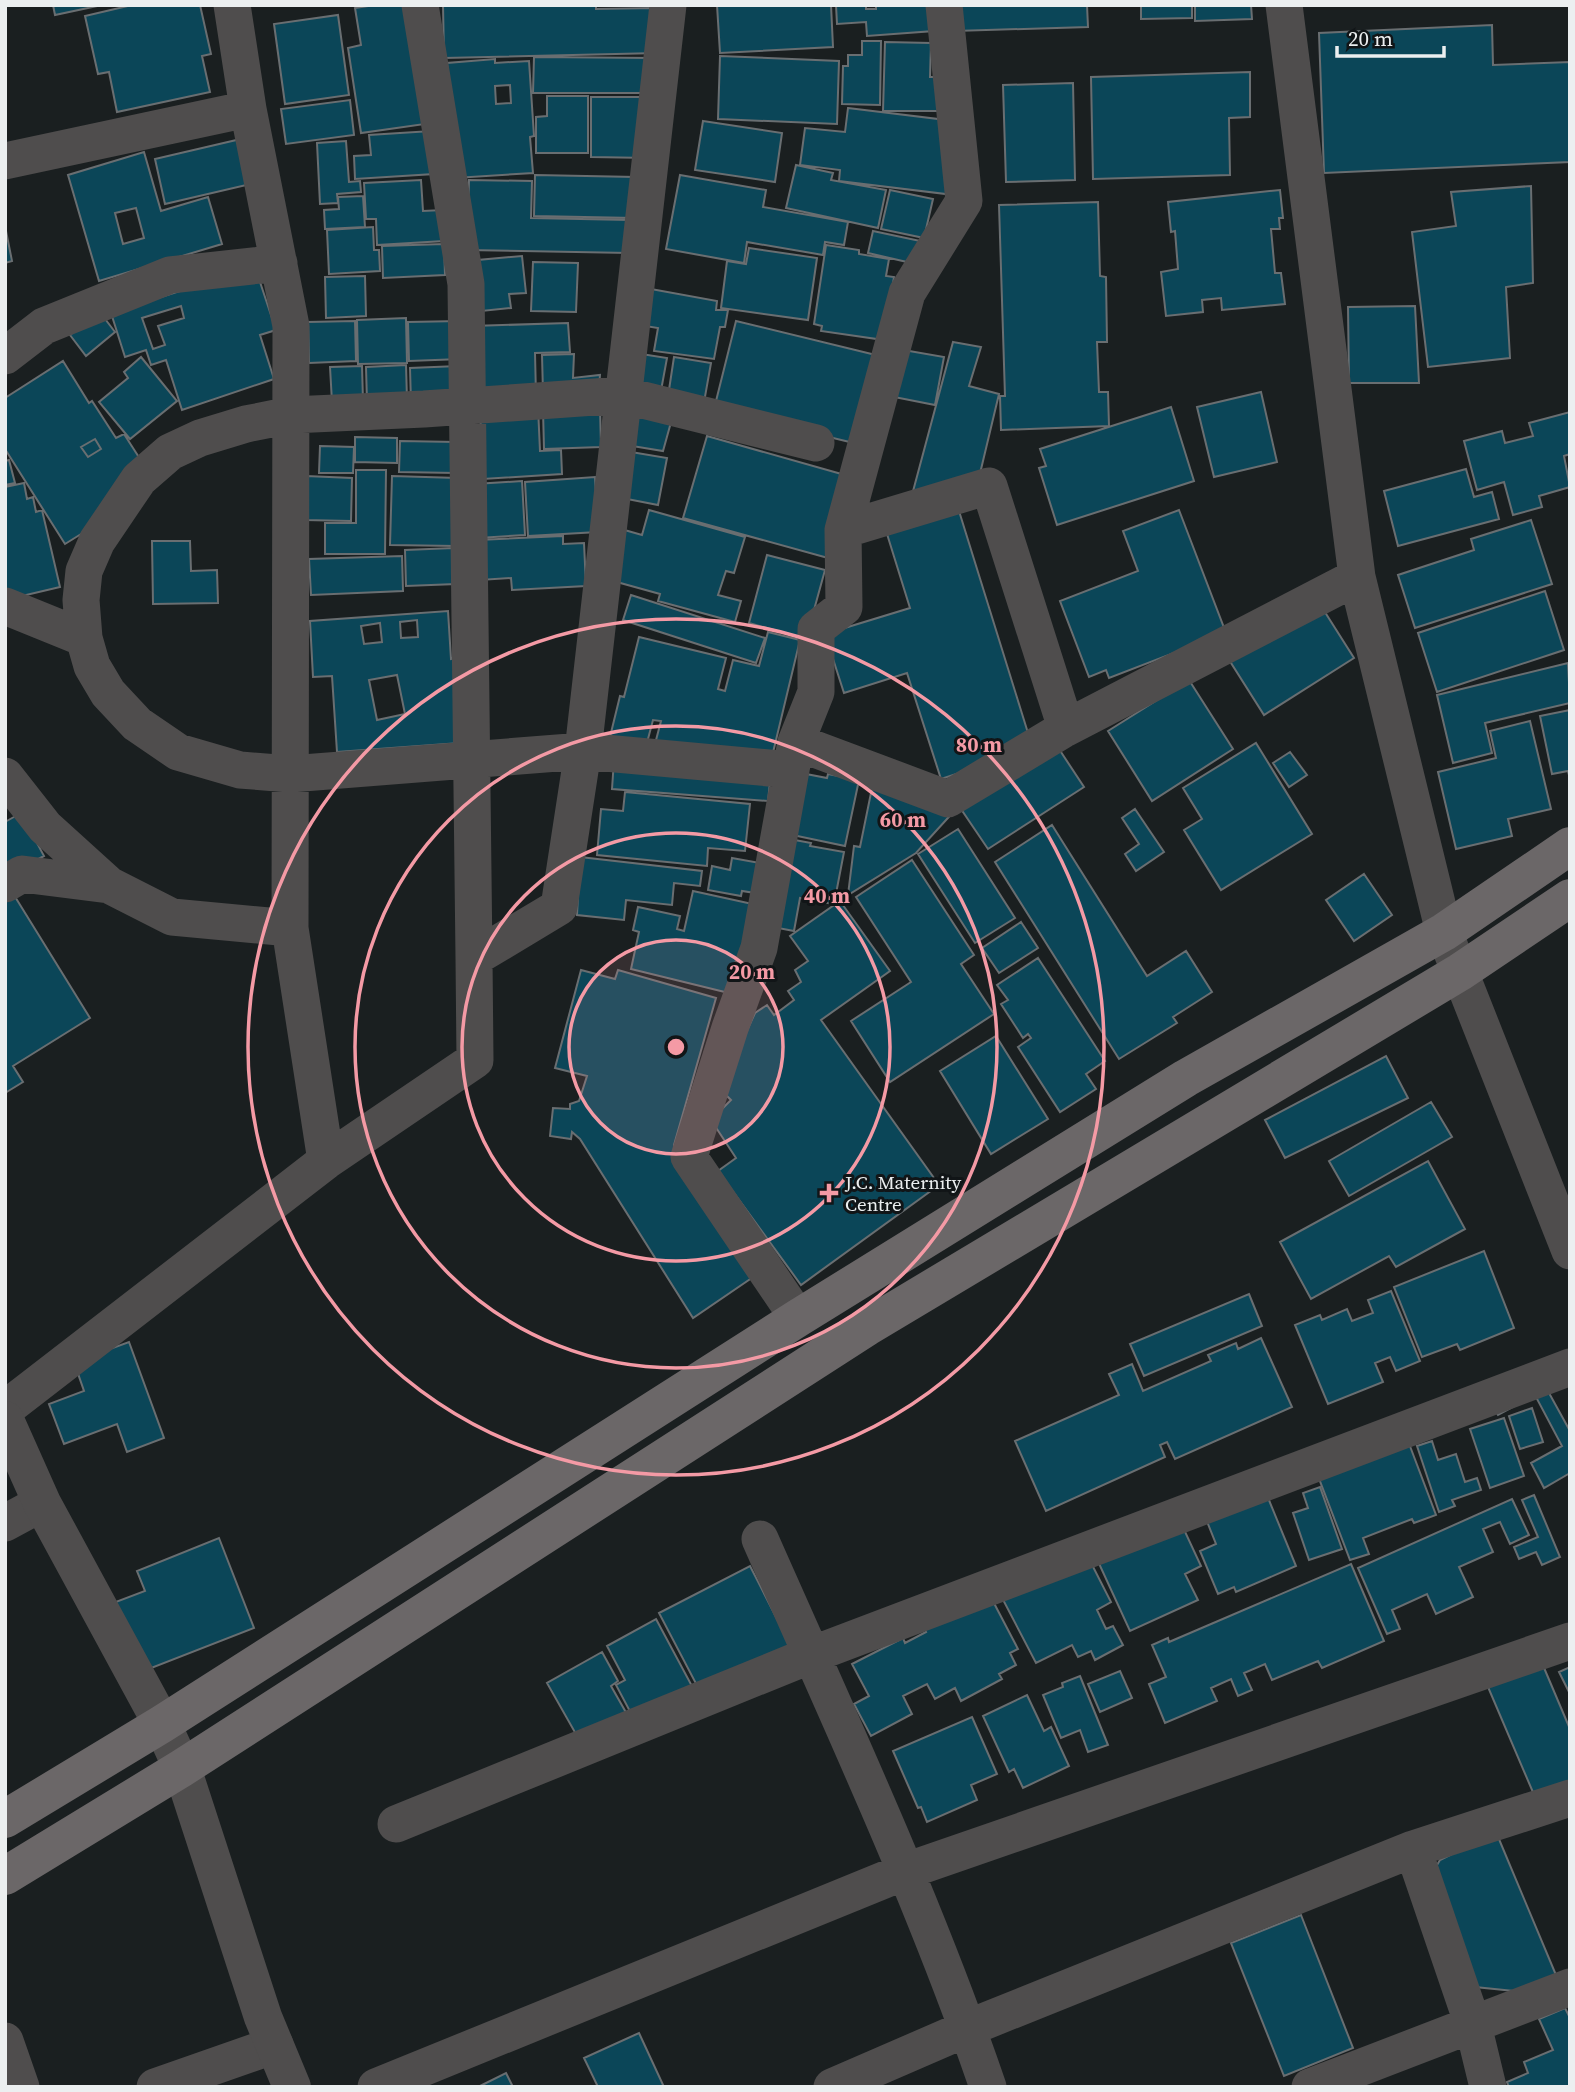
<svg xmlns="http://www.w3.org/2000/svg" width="1575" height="2092" viewBox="0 0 1575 2092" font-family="'Source Serif 4',serif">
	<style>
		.building { fill: #0b4658; stroke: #696e71; stroke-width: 2; fill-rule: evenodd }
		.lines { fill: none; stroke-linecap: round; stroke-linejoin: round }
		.minor { stroke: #4f4d4d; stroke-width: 37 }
		.tertiary { stroke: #4f4d4d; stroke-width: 38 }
		.secondary { stroke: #6b6768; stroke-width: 38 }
		.ring { fill: none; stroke: #f49aa5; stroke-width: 3.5 }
		.poi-dot { fill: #f49aa5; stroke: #111517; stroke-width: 2.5 }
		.labels { text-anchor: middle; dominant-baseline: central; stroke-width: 6; stroke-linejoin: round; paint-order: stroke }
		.poi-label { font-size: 19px; fill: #eceff0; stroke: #111517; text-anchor: start }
		.centre { fill: #f49aa5; stroke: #111517; stroke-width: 3.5 }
		.ring-label { font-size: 21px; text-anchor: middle; font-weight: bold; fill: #f49aa5; stroke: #111517; stroke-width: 6; stroke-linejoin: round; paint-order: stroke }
	</style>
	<rect width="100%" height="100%" fill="#1a1f20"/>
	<path class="building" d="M53,5H102L55,15Z
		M132,5H200L211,54L202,56L210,92L117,112L109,72L98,74L85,16Z
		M375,5H414L432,123L361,133L348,48L361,45L355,8Z
		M443,5H596V9L656,8L658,53L444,58Z
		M717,5H831L833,47L720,53Z
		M836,5H866V9H876V5H933L934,31L867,36L866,22L837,24Z
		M954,5H1087L1088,27L955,31Z
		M1141,5H1192V18L1141,19Z
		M1195,5H1251L1252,19L1195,21Z
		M338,15L349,95L285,104L274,24Z
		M1492,25L1493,65L1570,62V162L1324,173L1319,33Z
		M862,41H881L880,105L842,104L843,66H848V55H862Z
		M885,42L931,43L930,77H939L938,111H883Z
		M720,56L839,61L837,124L718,119Z
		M534,57L654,58V93H533Z
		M495,59V63L529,61L534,136L530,137L533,173L455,178L447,63ZM510,85L511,103L496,104L495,86Z
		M1250,72V117L1229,118L1230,175L1093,179L1091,77Z
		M1073,83L1075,180L1006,182L1003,85Z
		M547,96H588V153H536V117L547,116Z
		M591,97H650V158L591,157Z
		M350,100L354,135L286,144L281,109Z
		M848,108L946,120V194L839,181L840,170L800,165L805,128L845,132Z
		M703,121L782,133L775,182L695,170Z
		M431,131L434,174L355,179L354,156L371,155L369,135Z
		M245,138L255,183L165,204L155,159Z
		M346,141L349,182L360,181L361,192L337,194L338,203L320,204L317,143Z
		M144,152L161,211L208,197L222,244L99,281L68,175ZM136,208L144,238L123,244L115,213Z
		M796,165L833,173L831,180L886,190L878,228L786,208Z
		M535,175L636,177L635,218L534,216Z
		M680,175L766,190L763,207L848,222L844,245L825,242L823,255L747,242L744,263L666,249Z
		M421,180L423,211L443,210L444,241L377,245L376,219H366L364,183Z
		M469,180L532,181L531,218L630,220L629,253L467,250Z
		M1531,186L1533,283L1506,287L1510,358L1428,367L1412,232L1456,226L1451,192Z
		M890,190L933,199L924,238L881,229Z
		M1280,190L1283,218H1279L1280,229H1271L1275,273H1281L1285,304L1222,310L1221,298L1202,300L1203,312L1166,316L1161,272L1178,269L1175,231L1171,232L1168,202Z
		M363,196L365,227L325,229L324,210L339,209L338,197Z
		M1098,202L1100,276L1106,277L1107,342H1097L1099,392H1108L1109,426L1001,430L1000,396H1005L999,205Z
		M5,226L12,261L5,263Z
		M373,227L374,250H379L380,271L329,274L327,230Z
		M873,231L925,242L920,265L868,253Z
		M444,244L445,275L383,278L382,246Z
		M826,245L859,250V254L889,259L886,276L894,277L884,340L821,331L822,326L814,324Z
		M749,248L817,258L808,320L721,308L727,261L746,264Z
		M522,256L526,293L509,294L511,308L472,312L467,261Z
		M533,262L578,263L576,312L531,311Z
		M255,267L276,330L260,335L274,379L182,410L166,360L151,365L146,350L125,357L111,313ZM181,306L184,318L158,326L165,345L153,349L142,318Z
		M365,276L366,316L326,318L325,277Z
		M640,287L717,301L716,310H728L725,327H720L714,359L654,351L658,328L633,324Z
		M1415,306L1419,383H1349L1348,307Z
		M99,311L115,332L86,356L70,335Z
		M406,318L407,363L358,364L357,320Z
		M355,321L356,361L309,363L308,322Z
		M460,321L461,359L409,361L408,322Z
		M736,321L884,357L862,445L714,409Z
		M568,323L570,352L535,353L536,396L474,398L472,326Z
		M953,342L981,347L969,386L999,394L977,486L912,495Z
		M892,348L944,357L935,405L884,395Z
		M635,353L667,358L660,396L628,390Z
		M574,354L573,378L600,375L599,388L543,393L542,355Z
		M141,357L177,401L130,439L99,402L128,378L124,372Z
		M674,357L711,363L703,408L667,403Z
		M63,361L89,403L92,401L116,438L124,434L142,462L110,516L65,544L5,449V398ZM95,439L101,449L88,457L81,447Z
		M406,365L407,400L367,402L366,367Z
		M362,366L363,401L332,402L330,367Z
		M458,366L459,401L411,403L410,368Z
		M1261,392L1277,462L1214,477L1197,407Z
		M633,405L673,415L663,451L626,445Z
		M538,407L540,451L561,450L562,474L483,479L480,410Z
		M1171,407L1194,481L1057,525L1039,468L1046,466L1040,449Z
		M600,408L601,447L544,449L543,410Z
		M1570,412V454L1564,456L1570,487L1539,496L1542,507L1513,515L1504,482L1477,490L1464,441L1502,431L1505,443L1533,436L1529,423Z
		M707,436L852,477L828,558L683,518Z
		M355,437L397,438V463L355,462Z
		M95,439L101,449L88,457L81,447Z
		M400,441L457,442L456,473L399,472Z
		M320,446L354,447L353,473H319Z
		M631,452L667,458L658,505L622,498Z
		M9,460L15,483L5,485V461Z
		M1466,469L1474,497L1492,492L1499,519L1398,546L1384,491Z
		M356,470H386L385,554H325V523H356Z
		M306,476L352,478L351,521L305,520Z
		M392,476L458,478L456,546L390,545Z
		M595,477L598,532L528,536L525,482Z
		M522,481L525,535L478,538L475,484Z
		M24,483L27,499L33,497L36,512L42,510L60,587L5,600V487Z
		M649,510L745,537L734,573L726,571L718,595L741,601L735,622L658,601L660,594L606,579L621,529L642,535Z
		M1179,510L1226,633L1109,678L1106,670L1089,677L1060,601L1138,571L1123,531Z
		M959,511L1033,749L941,779L907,673L844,693L825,634L910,608L887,534Z
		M1531,520L1552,584L1415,628L1398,575L1474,550L1471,539Z
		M563,536V544L584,543L586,586L512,590L511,578L480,580L478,540Z
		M152,541H190L191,571L217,570L218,603L153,604Z
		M454,548L456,584L406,586L405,550Z
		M767,555L825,570L806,639L749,623Z
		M402,556L403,591L311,595L309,559Z
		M1545,591L1564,650L1437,692L1418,633Z
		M631,595L765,638L756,663L623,620Z
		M1316,598L1354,658L1264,715L1226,655Z
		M448,611L451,659L455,658L460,743L337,752L332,676L313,677L310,621ZM417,620L418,637L401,638L400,622ZM380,623L382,642L364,644L361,626ZM397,675L405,714L377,720L369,680Z
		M768,632L800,640L770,765L655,744L661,721L653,720L644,754L608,745L620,696L624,697L639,637L726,658L718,689L725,691L733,660L759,666Z
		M1568,663L1570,703L1485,723L1492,753L1453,763L1437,695Z
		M1189,680L1233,749L1152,801L1108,731Z
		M1570,710V779L1568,771L1552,774L1540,716Z
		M1530,721L1551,809L1508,819L1512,836L1456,849L1438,772L1496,758L1490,731Z
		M1256,743L1312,834L1221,890L1184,830L1202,819L1183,788Z
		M1057,746L1084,787L988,849L961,809Z
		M1290,752L1307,775L1289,787L1273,763Z
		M614,760L771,772L768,801L612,789Z
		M796,772L827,778L828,774L859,780L845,846L783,833Z
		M872,788L957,808L916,853L848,895L854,846L860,847Z
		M625,792L750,804L745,851L708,848L707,866L597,855L601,809L623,811Z
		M1135,809L1164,852L1136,871L1125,854L1139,844L1122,818Z
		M21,813L44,856L5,877V822Z
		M1052,825L1147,976L1186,951L1212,992L1173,1017L1177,1023L1119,1059L995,862Z
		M958,829L1015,918L975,943L918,854Z
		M784,838L811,843L810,846L844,852L834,904L800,898L794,931L778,928Z
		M580,857L702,871L700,886L674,883L672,905L626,900L624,920L577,915Z
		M732,858L760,863L755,893L742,891L741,896L708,890L712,866L730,870Z
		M912,860L974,955L961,964L994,1014L890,1082L851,1021L911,982L856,897Z
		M1364,874L1392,915L1354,941L1326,900Z
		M9,887L90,1018L13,1066L23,1082L5,1093V889Z
		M693,891L757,905L737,995L631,969L639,932L633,930L638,907L680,916L677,929L684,931Z
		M840,901L890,971L821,1020L939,1185L801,1285L718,1171L736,1158L711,1120L731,1100L720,1089L755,1013L767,1005L774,1015L794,1000L788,991L801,982L795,970L808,961L790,936Z
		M1021,922L1038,948L999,973L982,948Z
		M1038,958L1105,1061L1086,1074L1096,1089L1060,1112L1018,1047L1031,1038L1028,1034L1023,1038L1001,1004L1008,1000L997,985Z
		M581,970L615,979L618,970L716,998L674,1145L759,1273L693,1318L580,1139L572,1132L571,1139L550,1136L553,1108L570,1109V1104L579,1101L587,1076L555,1068Z
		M996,1036L1048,1119L991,1154L940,1071Z
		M1386,1056L1408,1098L1285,1158L1265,1120Z
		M1431,1102L1452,1137L1349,1196L1329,1161Z
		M1428,1161L1465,1229L1396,1267L1389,1256L1311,1299L1280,1242Z
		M1484,1251L1514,1328L1460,1350L1457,1344L1422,1357L1394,1287Z
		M1391,1291L1420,1361L1396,1371L1390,1357L1375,1363L1383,1382L1328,1404L1295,1325L1320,1315L1322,1320L1347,1309L1352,1321L1373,1313L1368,1300Z
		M1249,1294L1262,1326L1144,1376L1130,1344Z
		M1261,1338L1292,1407L1175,1459L1167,1442L1160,1445L1165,1457L1046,1511L1015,1441L1119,1395L1109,1374L1132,1364L1143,1391L1211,1361L1208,1355L1236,1343L1238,1349Z
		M129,1342L164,1438L127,1452L117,1424L64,1444L49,1404L84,1391L74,1362Z
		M1533,1364L1570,1431V1473L1544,1488L1531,1463L1562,1446L1535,1395L1498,1415L1484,1390Z
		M1532,1408L1543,1442L1520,1449L1509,1416Z
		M1504,1418L1524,1476L1490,1488L1470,1429Z
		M1405,1433L1436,1515L1414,1523L1412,1519L1363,1538L1369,1554L1350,1560L1315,1468Z
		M1432,1441L1438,1460L1456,1454L1465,1482L1477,1478L1481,1490L1452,1500L1455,1506L1439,1512L1417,1446Z
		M1320,1487L1342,1549L1309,1560L1293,1513L1308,1508L1303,1493Z
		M1264,1488L1296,1566L1236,1592L1234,1587L1218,1594L1200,1551L1216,1544L1204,1514Z
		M1534,1495L1560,1557L1542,1565L1536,1552L1519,1559L1514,1547L1538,1537L1522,1500Z
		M1512,1499L1529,1535L1510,1544L1500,1522L1483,1529L1493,1552L1459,1567L1473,1597L1436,1614L1427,1594L1392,1610L1400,1629L1387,1634L1358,1568Z
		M1173,1506L1201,1566L1185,1574L1198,1600L1130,1631L1090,1544Z
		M219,1538L254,1628L141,1672L113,1603L145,1591L137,1571Z
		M1084,1549L1111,1602L1097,1610L1106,1629L1113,1626L1123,1645L1095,1660L1091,1651L1078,1657L1072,1645L1036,1663L999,1592Z
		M1351,1564L1384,1641L1322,1668L1318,1661L1272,1680L1265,1664L1244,1673L1252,1690L1238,1696L1231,1679L1211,1688L1217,1701L1165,1723L1149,1684L1166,1677L1152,1645L1168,1638L1169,1642Z
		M750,1566L793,1650L703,1697L659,1613Z
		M985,1586L1018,1649L1010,1653L1016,1665L999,1674L1002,1679L961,1701L955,1688L935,1699L927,1684L903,1696L912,1714L871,1736L854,1704L869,1696L852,1664L903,1638L905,1643L926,1632L919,1621Z
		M656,1619L693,1688L634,1719L616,1685L625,1680L607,1646Z
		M602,1652L618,1681L611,1686L628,1716L581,1743L547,1683Z
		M1539,1656L1570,1729V1791L1538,1804L1485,1680Z
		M1570,1667V1694L1559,1672Z
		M1120,1671L1132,1698L1100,1712L1088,1684Z
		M1080,1676L1108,1745L1088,1752L1080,1730L1061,1738L1043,1695L1063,1687L1062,1683Z
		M1027,1695L1044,1731L1051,1727L1069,1766L1023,1788L1014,1769L1009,1772L983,1716Z
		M972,1717L997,1774L971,1785L977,1800L927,1822L921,1807L918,1808L893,1751Z
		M1496,1832L1556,1975L1514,1991L1475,1987L1431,1875L1440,1860Z
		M1301,1915L1353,2048L1284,2076L1231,1943Z
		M1565,2008L1570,2018V2087H1509L1507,2082L1528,2073L1524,2062L1553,2050L1539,2019Z
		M639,2033L664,2087H598L584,2058Z
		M506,2073L513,2087H478Z"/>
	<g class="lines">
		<path class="minor" d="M232,5L248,109L291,326L290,928L326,1161
			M420,5L466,284L474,958
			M1284,5L1357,577L1444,932L1570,1251
			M5,161L248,109
			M5,356L44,326L170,275L279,263
			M843,530L989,486L1066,728L1357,577
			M5,606L84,638
			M796,742L948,799L1066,728
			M791,770L583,751L290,774L240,770L178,752L137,724L108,693L92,666L84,638L81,600L84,571L97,541L139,479L170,452L200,438L246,424L291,415L424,409L623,395L816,443
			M5,776L45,827L109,885L172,917L290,928
			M5,884L22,874L109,885
			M798,1318L689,1157L730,1028L759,948L796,742L816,692V629L844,607L843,530L907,293L964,201L944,5
			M5,1409L326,1161L475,1060L474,958L559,907L583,751L668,5
			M5,1523L42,1503
			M760,1539C840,1720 924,1900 988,2087
			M396,1824L811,1655L1570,1367
			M1413,1849L1473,2025L1488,2087
			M5,2041L21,2087
			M155,2087L275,2045
			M376,2087L906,1871L1570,1641
			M832,2087L968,2028L1413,1849L1570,1798
			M1310,2087L1570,1987"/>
		<path class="tertiary" d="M5,1420L42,1503L162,1724L182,1768L263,2017L292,2087"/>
		<path class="secondary" d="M5,1819L162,1724L798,1318L1186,1078L1444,932L1570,846
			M5,1876L182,1768L867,1327L1460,972L1570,898"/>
	</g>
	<circle cx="676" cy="1047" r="107" fill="#f49aa5" fill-opacity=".12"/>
	<g class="ring">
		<circle cx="676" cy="1047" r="107"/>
		<circle cx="676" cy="1047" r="214"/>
		<circle cx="676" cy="1047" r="321"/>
		<circle cx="676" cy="1047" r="428"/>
	</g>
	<path class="poi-dot" d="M825.5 1182.5h7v7h7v7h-7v7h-7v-7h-7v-7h7z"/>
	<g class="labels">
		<g class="poi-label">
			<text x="845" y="1182">J.C. Maternity<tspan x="845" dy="22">Centre</tspan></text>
		</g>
	</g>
	<circle cx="676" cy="1047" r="10" class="centre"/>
	<g class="ring-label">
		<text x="979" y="752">80 m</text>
		<text x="903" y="827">60 m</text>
		<text x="827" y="903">40 m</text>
		<text x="752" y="979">20 m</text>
	</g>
	<rect width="1575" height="2092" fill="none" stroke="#eceff0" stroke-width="14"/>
	<path d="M1337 46v10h107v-10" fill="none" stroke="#eceff0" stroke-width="3.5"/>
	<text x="1348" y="46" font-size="21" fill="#eceff0" stroke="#111517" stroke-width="5" paint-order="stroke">20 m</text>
</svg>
